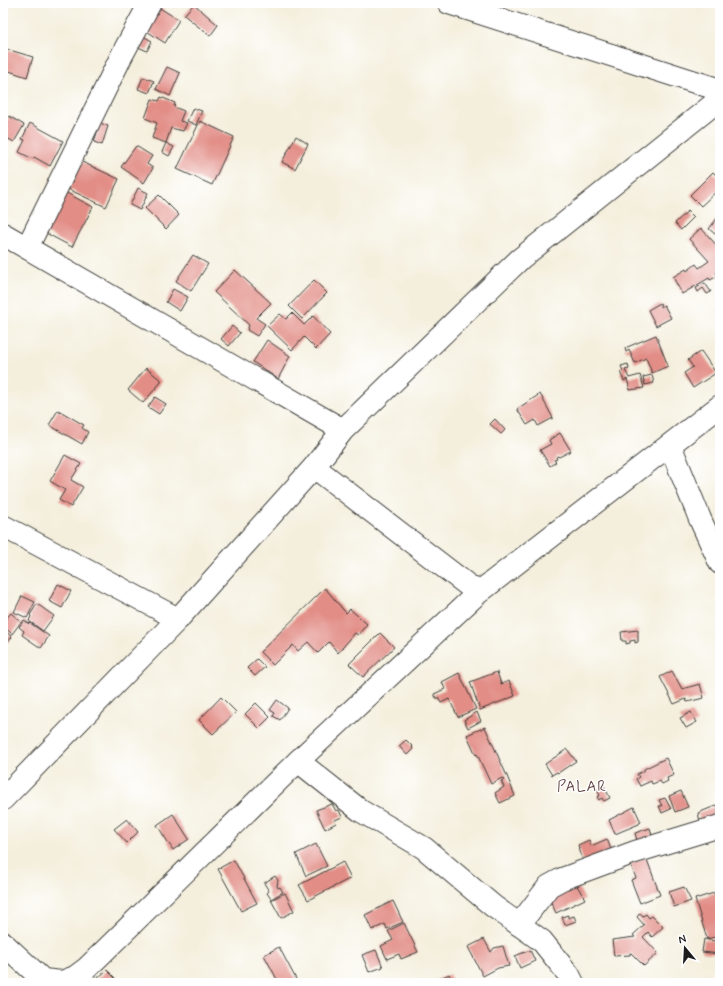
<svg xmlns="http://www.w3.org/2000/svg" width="723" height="986" viewBox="0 0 723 986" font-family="Mynerve,sans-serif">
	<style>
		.building { fill: #e28d86 }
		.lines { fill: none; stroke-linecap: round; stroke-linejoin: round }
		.minor-casing { stroke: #3c3c39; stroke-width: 24 }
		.tertiary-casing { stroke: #3c3c39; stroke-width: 24 }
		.minor { stroke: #fff; stroke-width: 22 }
		.tertiary { stroke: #fff; stroke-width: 22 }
		.labels { text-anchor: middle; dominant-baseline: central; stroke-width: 3; stroke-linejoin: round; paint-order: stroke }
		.quarter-label { font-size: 15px; letter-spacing: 1px; fill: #614441; stroke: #fff }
	</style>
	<rect width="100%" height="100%" fill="#fff"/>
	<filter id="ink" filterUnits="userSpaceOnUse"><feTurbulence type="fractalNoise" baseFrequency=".025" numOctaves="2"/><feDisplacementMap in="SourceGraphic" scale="8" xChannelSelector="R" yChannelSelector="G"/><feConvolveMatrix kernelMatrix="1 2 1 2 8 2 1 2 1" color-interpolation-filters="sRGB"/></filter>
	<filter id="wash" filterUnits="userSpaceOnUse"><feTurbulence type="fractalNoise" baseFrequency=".012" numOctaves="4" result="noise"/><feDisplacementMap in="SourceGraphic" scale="16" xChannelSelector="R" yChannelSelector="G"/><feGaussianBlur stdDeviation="0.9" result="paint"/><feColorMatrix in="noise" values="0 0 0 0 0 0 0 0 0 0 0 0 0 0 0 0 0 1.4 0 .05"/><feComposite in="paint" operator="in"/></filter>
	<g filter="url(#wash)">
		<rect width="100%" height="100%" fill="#f4efdd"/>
		<g id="blocks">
			<path class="building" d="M194,4L218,25L210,36L184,15Z
				M155,5L179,20L165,43L142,28Z
				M141,35L152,41L147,51L136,46Z
				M3,48L33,57L27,77L3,69Z
				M167,67L180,73L170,96L156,89Z
				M143,77L154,81L149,93L138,89Z
				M161,97L175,103L174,107L184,111L180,121L187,123L183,131L171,128L166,143L152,138L157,123L145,118L152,99L159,101Z
				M193,108L202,111L196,125L187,121Z
				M9,116L24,125L14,142L3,136V126Z
				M200,121L234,137L212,185L177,169Z
				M30,123L63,141L50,166L34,157L33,159L19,152L25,140L22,139Z
				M100,123L108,126L102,145L94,142Z
				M296,136L308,144L295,169L282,162Z
				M166,143L174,147L169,156L162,152Z
				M136,146L152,156L147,164L153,168L144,183L121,167Z
				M80,161L119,179L106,207L68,189Z
				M713,172L720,179V188L701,206L690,195Z
				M138,188L148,193L140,210L130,205Z
				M65,192L93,207L72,247L44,232Z
				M159,195L179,215L166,229L145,208Z
				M688,211L694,217L681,230L675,223Z
				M718,217L720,218V238L709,229Z
				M701,228L720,249V271L716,273L718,276L710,280L709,278L682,294L673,277L686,269L687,271L696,264L699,268L709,261L689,239Z
				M193,255L208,264L191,291L176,281Z
				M235,270L271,303L256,318L265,324L257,336L247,330L249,325L214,292Z
				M314,280L327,293L302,319L289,306Z
				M705,283L711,292L707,294L703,288L698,292L696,288Z
				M173,289L188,297L180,311L166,302Z
				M660,303L661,307L664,305L671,318L656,326L648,310Z
				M292,313L304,325L313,316L330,334L316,349L304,337L292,350L267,326L280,314L286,319Z
				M232,326L240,333L229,346L221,339Z
				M656,335L668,366L652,373L646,358L635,363L629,350L626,352L625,348Z
				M267,340L290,356L278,379L253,362Z
				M701,351L716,373L693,388L684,373L693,367L688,360Z
				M628,364L629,369L625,370L629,378L640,375L644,388L630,390L627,379L624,381L620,372L623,371L621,366Z
				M146,368L162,381L143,403L128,390Z
				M652,375L654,383L645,385L643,377Z
				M540,394L553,418L538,426L535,420L527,425L517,409Z
				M155,397L166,404L159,414L148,407Z
				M58,410L84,425L82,428L88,432L82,444L49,425Z
				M495,419L505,430L501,434L490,424Z
				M560,433L571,451L559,457L558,456L556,457L557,459L554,460L556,462L550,466L540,450L551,444L549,440Z
				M65,455L81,464L71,480L83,487L71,507L59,500L65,490L50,481Z
				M58,584L71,591L62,608L49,601Z
				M325,588L346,613L350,609L367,624L358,635L355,633L338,653L329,642L318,653L308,642L298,651L293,645L273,665L260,652Z
				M22,596L35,602L27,618L14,612Z
				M37,604L54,616L43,631L29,621L31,616L30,615Z
				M11,613L21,622L12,634L3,626V622Z
				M24,620L29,624L30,623L49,636L41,648L22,635L24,631L19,627Z
				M3,629L12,637L3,647Z
				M638,630V642L635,643V640L630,641V643L626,644V641H622L621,632Z
				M380,633L394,647L363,677L349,664Z
				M257,659L265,667L255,676L247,668Z
				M672,671L682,689L700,684L704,698L687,702L686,699L674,704L660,677Z
				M497,672L501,684L509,681L515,696L480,710L470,682Z
				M459,673L476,709L458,717L449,699L441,703L438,698H436L434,694L445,689L442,682Z
				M221,697L236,712L213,734L199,720Z
				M277,700L288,708L280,720L273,716L275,713L270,710Z
				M256,703L270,717L259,728L245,714Z
				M477,712L481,721L468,728L464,720Z
				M691,712L697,722L686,728L680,718Z
				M485,727L507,776L515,796L500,803L495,793L504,787L501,781L504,780L502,778L491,784L477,754L476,755L467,735Z
				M406,740L413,747L412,748L413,749L407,755L399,746Z
				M567,749L576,761L558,773L557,772L552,775L545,764Z
				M666,758L674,775L667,778L668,781L662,784L660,781L652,784L651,781L640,786L636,779L639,777L637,774L644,771V769Z
				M604,786L610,798L604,801L602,798L599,800L597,797L600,795L597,790Z
				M681,791L688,807L675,812L669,796Z
				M665,798L671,809L662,813L659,806H662L659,800Z
				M332,804L336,811L339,810L342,817L335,820L336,823L325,829L316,810Z
				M720,804V822L701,825L698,813Z
				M634,807L641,822L639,823V824L615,834L609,820Z
				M173,814L189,839L173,850L157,825Z
				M127,819L138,832L127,843L114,829Z
				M650,828L654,843L639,848L635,833Z
				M607,839L613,855L585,867L578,845L589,840L591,846Z
				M316,844L327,866L306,876L296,854Z
				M646,857L660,895L640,903L631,880L636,878L630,863Z
				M234,860L257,903L241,911L218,869Z
				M343,862L351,878L308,900L299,885Z
				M275,876L278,880L277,886L278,888L280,887L283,892L271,899L267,893L269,891L264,883Z
				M576,884L585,899L556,913L549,898Z
				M684,887L691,901L674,907L669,892Z
				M720,891V936L707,939L695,899Z
				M285,893L294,911L281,918L271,900Z
				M393,901L403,922L387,929L385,924L372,930L365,915Z
				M640,913L643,916L646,914L649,918L652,916L663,927L652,937L648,932L643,937L658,953L644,966L631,953H630V955L614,956L612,940L635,937L633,935L644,925L637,917Z
				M568,915V918L574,916L576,921L565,925L562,917Z
				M404,923L418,952L401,959L399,954L387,959L381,946L393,940L388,931Z
				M484,939L491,952L494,948L503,946L509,966L498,968L483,976L468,947Z
				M704,939L720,942V954L702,952Z
				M279,947L297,981L295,982V983H279L264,955Z
				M376,950L383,967L369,972L362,955Z
				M530,950L535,961L520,968L515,956Z
				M107,970L117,980L113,983H92Z
				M449,974L453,983H438L437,980Z"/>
		</g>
	</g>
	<g filter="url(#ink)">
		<use href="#blocks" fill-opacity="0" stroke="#3c3c39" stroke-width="1"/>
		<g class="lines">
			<g class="minor-casing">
				<path id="minor" d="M3,234L343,430
					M27,248L123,53L150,3
					M670,445L700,519L720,563
					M314,467L478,593
					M3,526L178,619
					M298,761L361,811L424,848L493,906L542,941L569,975L573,983
					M3,799L178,619L314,467L343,430L520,259L720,99
					M519,925L549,886L562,879L635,852L720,826
					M3,943L43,980L62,982L75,977L87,968L298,761L478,593L720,406"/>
			</g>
			<g class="tertiary-casing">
				<path id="tertiary" d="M449,3L720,90"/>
			</g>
			<use href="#minor" class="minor"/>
			<use href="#tertiary" class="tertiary"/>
		</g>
	</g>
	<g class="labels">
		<g class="quarter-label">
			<text x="582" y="787">PALAR</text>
		</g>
	</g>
	<rect width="723" height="986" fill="none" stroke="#fff" stroke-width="16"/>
	<g transform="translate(685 948) rotate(342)" stroke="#ffffff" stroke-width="3" paint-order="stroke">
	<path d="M0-3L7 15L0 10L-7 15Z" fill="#1c1c1c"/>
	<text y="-6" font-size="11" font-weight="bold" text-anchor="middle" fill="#1c1c1c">N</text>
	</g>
</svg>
